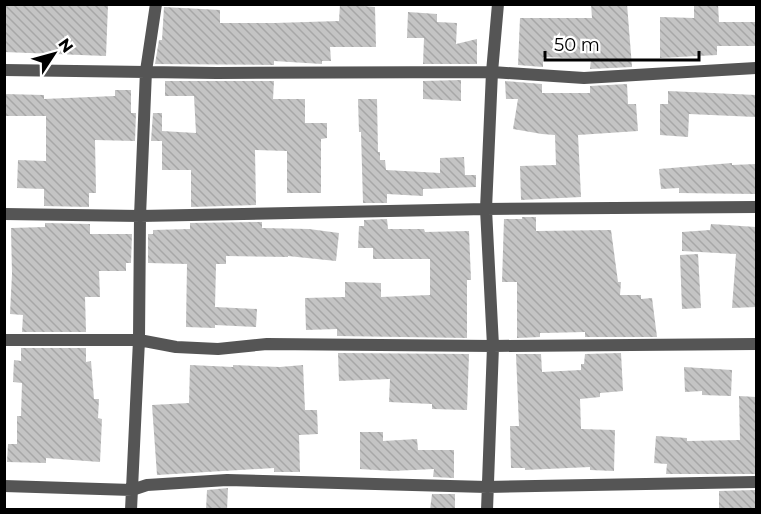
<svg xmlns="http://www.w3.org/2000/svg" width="761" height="514" viewBox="0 0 761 514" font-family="Montserrat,sans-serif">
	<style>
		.building { fill: url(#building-back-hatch) }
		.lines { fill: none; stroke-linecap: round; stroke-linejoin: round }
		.street { stroke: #555; stroke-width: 12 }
	</style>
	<defs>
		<pattern id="building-back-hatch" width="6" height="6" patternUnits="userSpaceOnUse" patternTransform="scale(1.5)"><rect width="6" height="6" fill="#c4c4c4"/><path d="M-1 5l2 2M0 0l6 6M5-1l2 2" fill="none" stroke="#a7a7a7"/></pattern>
	</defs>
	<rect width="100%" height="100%" fill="#fff"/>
	<path class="building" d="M4,4L108,5L106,56L4,52Z
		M340,4L375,7L376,47H330L331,61H322V64L274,61V65L155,64L159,40H162L164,7L220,10V23H275L339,21Z
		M591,4H627L632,67L590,69L591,59L543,57V67L518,65L520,18H592Z
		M694,4H718L719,22H756V46H717V55L660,58V17L694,18Z
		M408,12L437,14V22L457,23L456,44L477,39V64H423L424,38H407Z
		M461,80V101L423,99V81Z
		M165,81H274L273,99H305V123H327V138L321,139V193H287V151L255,150L256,205L191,207V170H162V141H151L153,113H162V131L196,133L194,96H165Z
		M505,81L542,84V93H590V86L627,84L628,104H636L638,131L578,135L581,197L521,200L520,166L556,165L555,135L542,134L513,129L518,99H506Z
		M115,90H131V113H136L135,141L95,140L96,193H89V207L44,206V189L17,188L18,160L46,161V116H4V94L44,95V99L115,96Z
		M668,91L756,95V117L689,114L688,137L660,135V104H668Z
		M358,99H377L378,152H380V160H385L386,170L440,173V158L464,157L465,175H476V187L423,189V196L387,194V203H363L361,132H359Z
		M732,163V165L756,164V194L679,193V188L661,189L659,169Z
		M522,217H536V231L611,230L618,282H621L620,295H641V299L652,298L657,337H585V332L543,333H540V337L517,338V282H502L504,219H522Z
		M387,219L388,229H424L425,232L469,231L471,280H467V338L337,336V329L306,330L305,298L345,297V282L381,283V297L430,295V259H373V248H358L359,226H364V220Z
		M262,222V228L309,229L339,233L336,261L288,256V257L226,256V264H216L215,307L257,309L256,327L215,325V328L186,327L187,264L148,263V234H153V230L190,229V223Z
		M45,223L90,224V234H132L131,263H126V271H99L100,297H85L86,332H22L23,315L10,314L12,274L11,228L45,227Z
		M711,224L756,227V307L732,308L736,254L682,251V232L710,230Z
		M698,254L701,308L682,309L680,255Z
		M21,348H86V362L91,361L94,399H99L98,418L102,419L100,462L46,458V463L7,462L8,444H17V416H21L22,383L13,382L14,360L21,361Z
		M338,353L469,354L467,410L432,409V404L389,402L390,379L339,381Z
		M621,353L623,391L600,393V397L580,399L581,429L615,430L614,471L590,470V467L525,470V468H511L510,426H519L516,354H541L542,372L581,370V364H584L585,354Z
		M190,365L233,367V365L280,367L303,365L305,410H317L318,434L299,435L300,472H274V468L157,475L152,405L189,403Z
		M684,367L732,370L731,396L702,395V391L685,392Z
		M739,396L756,397V474H666L667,464L654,463L656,436L687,438V441L740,440Z
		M360,432H383V441L417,439L418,450H454V478L433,477L434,469L392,471L360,469Z
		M228,488L227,510H206L207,490Z
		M756,490V510H719V491Z
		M432,494H455V510H430Z"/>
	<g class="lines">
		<path class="street" d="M4,70L217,73L492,72L584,78L756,68
			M4,214L140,216L486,209L756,207
			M4,340H139L176,347L218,349L267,344L493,346L756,344
			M4,486L132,490L147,485L227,480L487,487L756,482
			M131,510L139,340L140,216L146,71L156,4
			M487,510L493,346L486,209L492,72L498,4"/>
	</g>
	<rect width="761" height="514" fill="none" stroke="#000000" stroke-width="12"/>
	<g transform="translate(54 54) rotate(54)" stroke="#ffffff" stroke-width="4.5" paint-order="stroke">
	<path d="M0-4.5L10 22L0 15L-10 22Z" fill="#000000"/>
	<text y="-9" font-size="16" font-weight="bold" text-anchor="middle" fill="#000000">N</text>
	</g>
	<path d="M545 51v9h154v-9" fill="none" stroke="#000000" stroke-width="3"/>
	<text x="554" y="51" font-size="18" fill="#000000" stroke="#ffffff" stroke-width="4.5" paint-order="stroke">50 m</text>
</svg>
